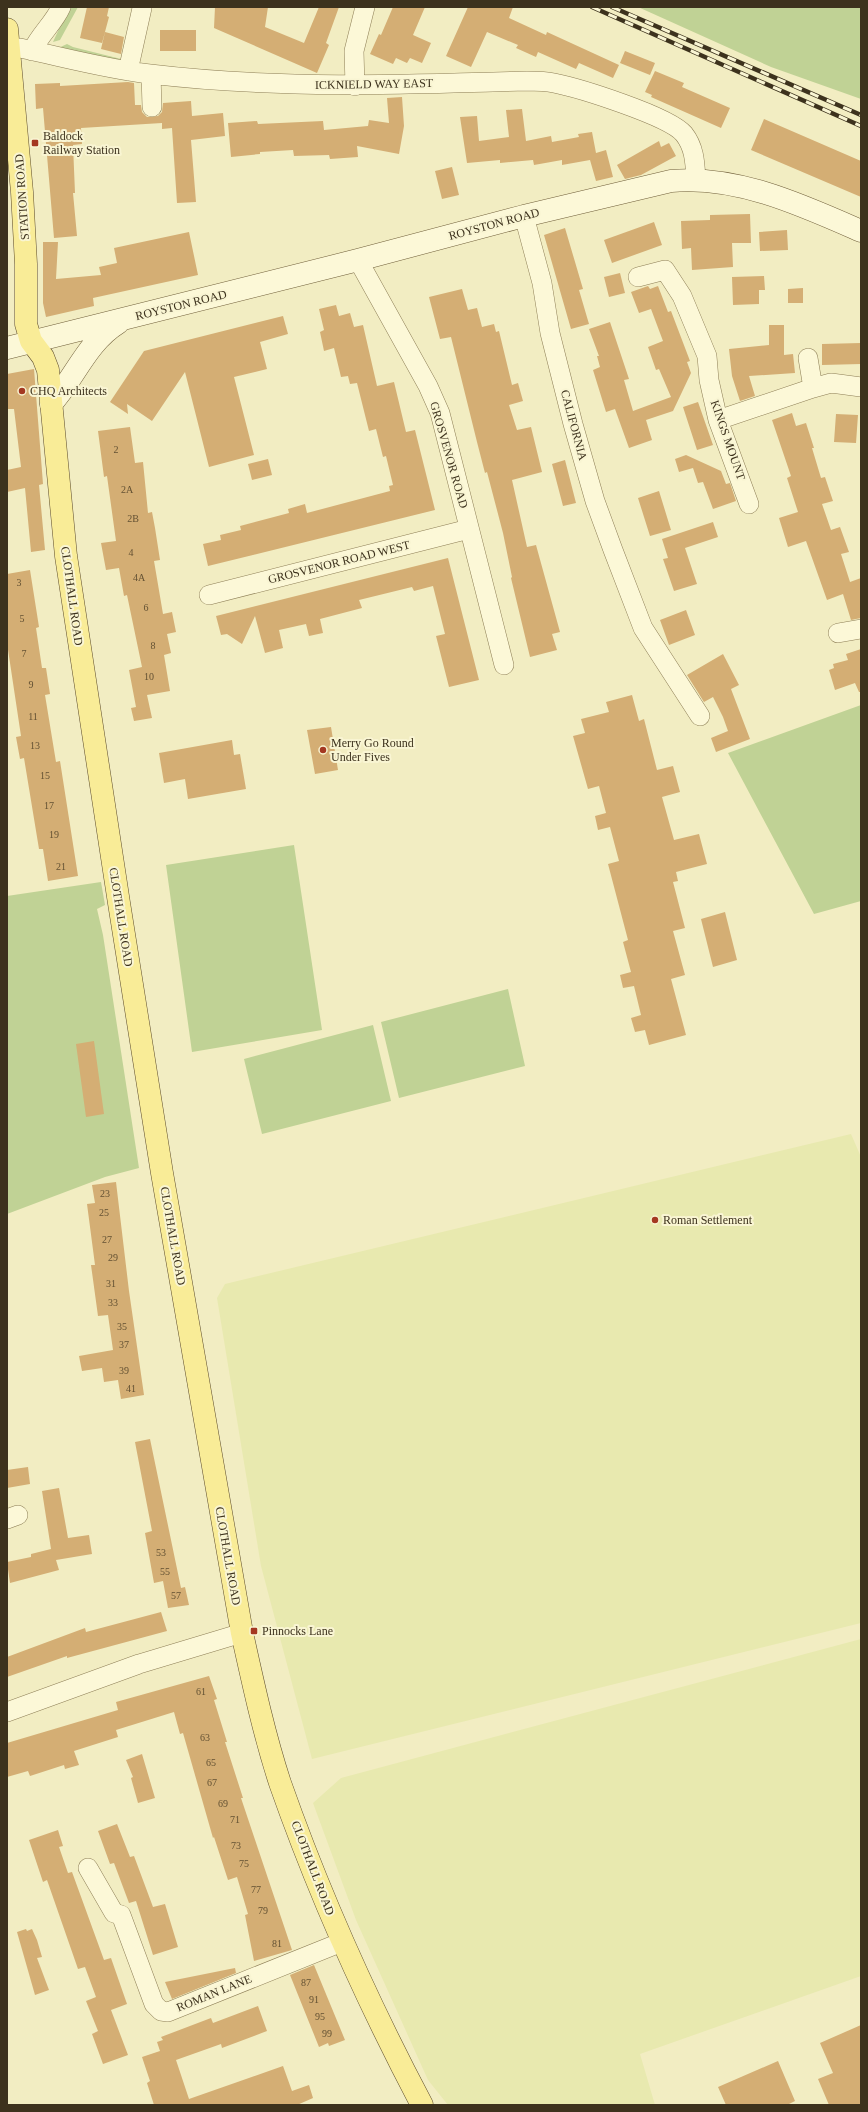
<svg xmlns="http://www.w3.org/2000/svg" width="868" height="2112" viewBox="0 0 868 2112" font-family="Georgia,serif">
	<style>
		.farmland { fill: #e8e9af }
		.green { fill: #c0d295 }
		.building { fill: #d4ae74 }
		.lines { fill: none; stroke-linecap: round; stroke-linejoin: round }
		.street-casing { stroke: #8e7f57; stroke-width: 20 }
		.secondary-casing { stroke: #705f3a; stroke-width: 23 }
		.primary-casing { stroke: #5c4b2c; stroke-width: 23 }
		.street { stroke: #fcf8d7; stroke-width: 19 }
		.secondary { stroke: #fcf8d7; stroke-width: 22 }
		.primary { stroke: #f9ec97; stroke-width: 22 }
		.rail-casing { stroke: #3d321d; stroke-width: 4.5 }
		.rail { stroke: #f9f5d3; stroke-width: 3; stroke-dasharray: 9; stroke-linecap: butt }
		.poi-dot { fill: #a43821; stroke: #f9f5d3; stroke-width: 1.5 }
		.labels { text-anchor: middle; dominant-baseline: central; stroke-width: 4; stroke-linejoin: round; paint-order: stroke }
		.number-label { font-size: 10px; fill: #635133 }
		.street-label { font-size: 12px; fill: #3d321d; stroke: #f9f5d3 }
		.poi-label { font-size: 12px; fill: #3d321d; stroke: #f9f5d3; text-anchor: start }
	</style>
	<rect width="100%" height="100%" fill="#f2edc2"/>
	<path class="farmland" d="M851,1134L861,1157V1623L312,1759L261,1566L217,1298L225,1284Z
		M861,1639V1976L640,2054L655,2105H448L428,2080L356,1920L313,1803L341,1778Z"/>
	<path class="green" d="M69,7H78L60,40L53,42Z
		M638,7H861V99L771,67Z
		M67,44L73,47L121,59L120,63L56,49Z
		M861,705V901L814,914L728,753Z
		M294,845L322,1030L192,1052L166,865Z
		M101,882L105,905L97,909L103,935L139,1168L105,1177L7,1214V896Z
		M508,989L525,1066L399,1098L381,1022Z
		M373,1025L391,1101L262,1134L244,1059Z"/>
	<path class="building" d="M87,7H109L107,16L109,17L102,43L80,38Z
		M215,7H268L265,27L304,43L319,7H339L326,43L329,45L317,73L214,28Z
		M393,7H425L413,35L431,43L422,63L410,58L407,63L396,58L393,64L370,54L379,34L381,35Z
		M468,7H513L509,18L546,35L547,32L619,65L613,78L579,63L576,69L538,52L536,57L516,48L518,45L487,32L471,67L446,56Z
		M160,30H196V51H160Z
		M105,32L124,37L121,54L101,49Z
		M625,51L655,63L650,75L620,63Z
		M655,71L684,83L682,87L730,108L721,128L651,97L652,95L645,92Z
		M128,82L134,83L135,105H141L142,112L147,117L158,116L162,112L163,103L191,101L192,116L223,113L225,136L191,140L196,202L177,203L172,128L162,129V123L81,128L82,144L73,145L75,193H73L77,236L54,238L43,108L36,109L35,84L60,83V86Z
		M402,97L404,126L399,154L357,146L358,157L330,159L329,155L294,156L293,150L260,152V154L231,157L228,123L257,121L258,124L323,121L324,130L368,126L369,120L389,123L387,98Z
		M522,109L526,141L551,136L552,142L579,137L578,134L592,132L596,153L606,150L613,177L596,181L590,160L562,165V160L534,165L533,160L500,163V160L467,163L460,117L477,116L479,141L509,137L506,110Z
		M764,119L861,161V197L751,150Z
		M659,141L661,147L669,143L676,156L641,175L625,179L617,165Z
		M452,167L459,195L442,199L435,171Z
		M750,214L751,243H732L733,267L692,270L691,248L682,249L681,221L710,220V215Z
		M654,222L662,245L612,263L604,240Z
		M565,228L583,289L579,290L589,324L571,329L544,235Z
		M787,230L788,250L760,251L759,232Z
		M189,232L198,275L93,298L94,306L46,317L43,303V242H58L56,279L101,275L99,267L117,263L114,248Z
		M620,273L625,293L609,297L604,277Z
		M764,276L765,290H759V304L733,305L732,277Z
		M648,286L650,289L658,286L668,312L671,311L690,361L687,362L691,373L673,411L646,420L652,440L629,448L615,409L606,412L593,370L600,367L597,356H599L589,329L610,322L629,379L624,380L633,411L671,397L659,369L656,370L648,347L663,341L651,309L639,313L631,292Z
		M803,288V303H788V289Z
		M462,289L468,310L477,308L482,327L494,324L496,332L499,331L512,385L518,383L523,401L509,405L517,430L531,427L542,472L512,480L527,547L536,545L560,632L552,634L557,650L530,657L511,578L512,577L503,533L487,472L485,473L477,442L451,337L440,339L429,297Z
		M336,305L339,316L350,313L354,327L363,325L377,386L394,382L406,432L415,430L435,510L208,566L203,544L221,540L220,535L241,530L240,526L289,513L288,509L305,504L307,513L390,491L389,486L393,485L386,456L383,457L376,429L369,431L357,383L350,384L348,376L341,377L334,348L324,351L320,332L324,330L319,309Z
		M283,316L288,334L260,342L267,369L234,377L254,455L209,467L185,372L152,421L127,404L128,414L110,402L144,351Z
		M769,325H784V355L793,354L795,373L749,376L755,396L740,401L732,376L729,349L769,345Z
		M861,343V364L822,365V344Z
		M34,369L43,484L39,485L45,550L31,552L25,488L7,492V470L21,467L14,409H7V374Z
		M698,402L713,445L697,450L683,407Z
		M792,413L796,426L806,423L814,448H812L821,478L825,477L833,501L822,504L831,530L840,527L849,552L841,554L850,582L861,578V618L851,620L843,594L827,600L806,541L788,547L779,518L798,512L787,478L791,476L772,420Z
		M836,414L858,415L856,443L834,442Z
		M130,427L135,463L143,462L148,513L152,512L155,528L160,560L154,561L163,614L172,612L176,632L167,634L171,653L164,655L170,691L147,695L152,718L134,721L131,708L136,707L129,670L142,667L127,595L124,596L119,568L106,570L101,543L116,541L107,476L104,477L98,431Z
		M686,455L721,471L726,484L730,483L736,501L713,509L703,482L698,483L693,468L679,472L675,459Z
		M268,459L272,475L252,480L248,464Z
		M565,460L576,503L563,506L552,464Z
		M659,491L671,530L650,536L638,498Z
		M713,522L718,537L685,548L697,584L674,591L663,559L668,558L662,539Z
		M448,558L479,680L449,687L436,636L445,634L433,586L414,591L412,587L359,600L362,608L320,619L323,633L309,636L306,624L279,630L283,648L265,653L255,616L242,644L227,634L221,635L216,616Z
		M30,570L39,627L36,628L42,668H46L50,694L45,695L56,762L60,761L78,876L48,881L43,849H39L24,758L20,759L16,737L21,736L7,643V574Z
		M686,610L695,635L669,645L660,620Z
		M861,649V692H859L855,683L835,690L829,670L834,668L833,664L848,660L846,654Z
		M723,654L739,685L731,689L750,739L716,752L711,738L728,731L723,717L713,697L704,702L687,675Z
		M632,695L639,721L644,719L657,770L673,766L680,792L662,797L674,840L699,834L707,864L676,872L678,881L673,882L685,928L673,931L685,975L671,979L686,1035L649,1045L645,1030L635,1032L631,1018L641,1015L634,986L623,988L620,975L631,972L623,942L628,940L608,864L619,861L610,827L598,830L595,816L606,813L599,786L588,789L573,736L585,733L581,719L609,712L606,702Z
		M331,727L338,770L315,774L307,730Z
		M232,740L234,755L240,754L246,789L188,799L185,779L164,783L159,753Z
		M725,912L737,960L713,967L701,919Z
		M94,1041L104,1114L86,1117L76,1044Z
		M116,1182L129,1291L144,1395L121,1399L118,1380L104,1382L102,1368L82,1371L79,1356L113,1350L108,1315L98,1316L91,1265H95L87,1204L95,1203L92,1185Z
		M150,1439L181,1588L185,1587L189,1605L168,1608L163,1581L154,1583L145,1533L152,1531L135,1442Z
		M28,1467L30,1484L7,1488V1470Z
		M59,1488L68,1538L89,1535L92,1554L56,1560L59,1570L10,1583L7,1562L31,1557V1554L51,1549L42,1491Z
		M161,1612L167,1631L67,1658V1656L7,1677V1657L85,1628L86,1632Z
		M209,1676L217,1699L214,1700L227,1742H225L243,1798H241L292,1950L254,1961L245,1915L248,1914L237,1877L228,1880L214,1837L213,1838L183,1733L180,1734L174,1712L116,1730L118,1737L74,1751L79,1765L65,1769L64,1765L30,1776L28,1771L7,1777V1743L118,1710L116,1702Z
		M142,1754L155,1798L138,1803L131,1778L133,1777L126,1760Z
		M117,1824L130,1857L134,1856L153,1907L165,1904L178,1947L153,1955L136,1901L129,1903L114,1863L110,1864L98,1831Z
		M58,1830L63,1846L59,1847L68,1873L72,1872L104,1960L111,1958L127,2004L111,2010L128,2055L103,2064L92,2034L98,2031L86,2001L96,1997L85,1967L78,1969L47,1880L43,1882L29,1840Z
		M26,1929L27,1931L32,1929L37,1940L42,1957L37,1958L49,1990L35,1995L17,1932Z
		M314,1965L345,2040L329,2046L328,2043L319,2047L290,1975Z
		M235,1968L236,1973L172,1999L165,1982Z
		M258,2006L267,2031L222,2048L221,2044L176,2060L189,2099L283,2066L292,2091L309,2085L313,2098L297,2105H154L147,2083L150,2081L142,2057L160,2051L157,2042L163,2040L161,2037L211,2018L213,2023Z
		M861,2025V2105H829L818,2079L833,2073L820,2043Z
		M778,2061L795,2101L787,2105H726L718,2087Z"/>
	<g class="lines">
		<g class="street-casing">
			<path id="street" d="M7,51L20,48C63,57 106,69 150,74C275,89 401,85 527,81C536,81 545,81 554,83C579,88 669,116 684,134C695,148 695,164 696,180
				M32,51C40,34 54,23 61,7
				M128,71L142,8
				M151,74L152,107
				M355,86L354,51L365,7
				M524,216L542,283L550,333L573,424L595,501L613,550L643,628L700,716
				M358,260L428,386L440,413L504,665
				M638,277L665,270L682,296L707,356L709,380L718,420L749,504
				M808,358L813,388
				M718,420L813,388L831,383L861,387
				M209,595L469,529
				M838,633L861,629
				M7,1519L18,1515
				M7,1712L139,1664L242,1633
				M88,1868L114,1913L121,1915L154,2004L161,2011L168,2012L342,1942"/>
		</g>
		<g class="secondary-casing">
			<path id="secondary" d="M7,348L358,260L524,216L671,181C737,175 802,205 861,231
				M51,404C75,378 86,343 118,323"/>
		</g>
		<g class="primary-casing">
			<path id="primary" d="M7,29L22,192L26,264V324L31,341L43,357L48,370L66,556L119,903L162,1173L242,1633C253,1683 264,1734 280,1783C319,1894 367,2001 422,2105"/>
		</g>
		<use href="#street" class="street"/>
		<use href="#secondary" class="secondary"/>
		<use href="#primary" class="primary"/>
		<g class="rail-casing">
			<path id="rail" d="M592,7L861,126
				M612,7L861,115"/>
		</g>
		<use href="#rail" class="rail"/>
	</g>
	<g class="poi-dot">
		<rect x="31" y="139" width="8" height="8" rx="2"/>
		<circle cx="22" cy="391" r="4"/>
		<circle cx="323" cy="750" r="4"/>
		<circle cx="655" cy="1220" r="4"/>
		<rect x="250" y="1627" width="8" height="8" rx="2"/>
	</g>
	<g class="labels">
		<g class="number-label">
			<text x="116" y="449">2</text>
			<text x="127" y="489">2A</text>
			<text x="133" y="518">2B</text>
			<text x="131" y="552">4</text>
			<text x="139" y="577">4A</text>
			<text x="19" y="582">3</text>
			<text x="146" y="607">6</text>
			<text x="22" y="618">5</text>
			<text x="153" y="645">8</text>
			<text x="24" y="653">7</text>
			<text x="149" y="676">10</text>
			<text x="31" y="684">9</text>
			<text x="33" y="716">11</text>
			<text x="35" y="745">13</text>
			<text x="45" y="775">15</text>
			<text x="49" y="805">17</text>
			<text x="54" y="834">19</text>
			<text x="61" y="866">21</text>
			<text x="105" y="1193">23</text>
			<text x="104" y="1212">25</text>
			<text x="107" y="1239">27</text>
			<text x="113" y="1257">29</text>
			<text x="111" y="1283">31</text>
			<text x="113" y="1302">33</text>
			<text x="122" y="1326">35</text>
			<text x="124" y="1344">37</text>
			<text x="124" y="1370">39</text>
			<text x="131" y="1388">41</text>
			<text x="161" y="1552">53</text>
			<text x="165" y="1571">55</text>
			<text x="176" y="1595">57</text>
			<text x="201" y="1691">61</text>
			<text x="205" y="1737">63</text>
			<text x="211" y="1762">65</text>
			<text x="212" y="1782">67</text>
			<text x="223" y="1803">69</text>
			<text x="235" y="1819">71</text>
			<text x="236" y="1845">73</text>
			<text x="244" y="1863">75</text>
			<text x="256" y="1889">77</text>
			<text x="263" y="1910">79</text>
			<text x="277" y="1943">81</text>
			<text x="306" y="1982">87</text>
			<text x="314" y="1999">91</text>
			<text x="320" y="2016">95</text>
			<text x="327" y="2033">99</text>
		</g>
		<g class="street-label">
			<text transform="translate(374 84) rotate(-1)">ICKNIELD WAY EAST</text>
			<text transform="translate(22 197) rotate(-94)">STATION ROAD</text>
			<text transform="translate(494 224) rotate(-15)">ROYSTON ROAD</text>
			<text transform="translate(181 305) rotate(-14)">ROYSTON ROAD</text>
			<text transform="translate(574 425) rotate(75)">CALIFORNIA</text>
			<text transform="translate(728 440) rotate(71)">KINGS MOUNT</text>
			<text transform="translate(449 455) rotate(74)">GROSVENOR ROAD</text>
			<text transform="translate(339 562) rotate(-14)">GROSVENOR ROAD WEST</text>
			<text transform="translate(72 596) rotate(82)">CLOTHALL ROAD</text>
			<text transform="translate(121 917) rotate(81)">CLOTHALL ROAD</text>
			<text transform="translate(173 1236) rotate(80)">CLOTHALL ROAD</text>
			<text transform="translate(228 1556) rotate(80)">CLOTHALL ROAD</text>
			<text transform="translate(313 1868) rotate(69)">CLOTHALL ROAD</text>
			<text transform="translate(214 1993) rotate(-22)">ROMAN LANE</text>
		</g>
		<g class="poi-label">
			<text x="43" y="136">Baldock<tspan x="43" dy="14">Railway Station</tspan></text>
			<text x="30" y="391">CHQ Architects</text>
			<text x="331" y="743">Merry Go Round<tspan x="331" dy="14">Under Fives</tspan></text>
			<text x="663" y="1220">Roman Settlement</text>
			<text x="262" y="1631">Pinnocks Lane</text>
		</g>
	</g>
	<rect width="868" height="2112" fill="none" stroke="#3d321d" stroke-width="16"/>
</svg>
